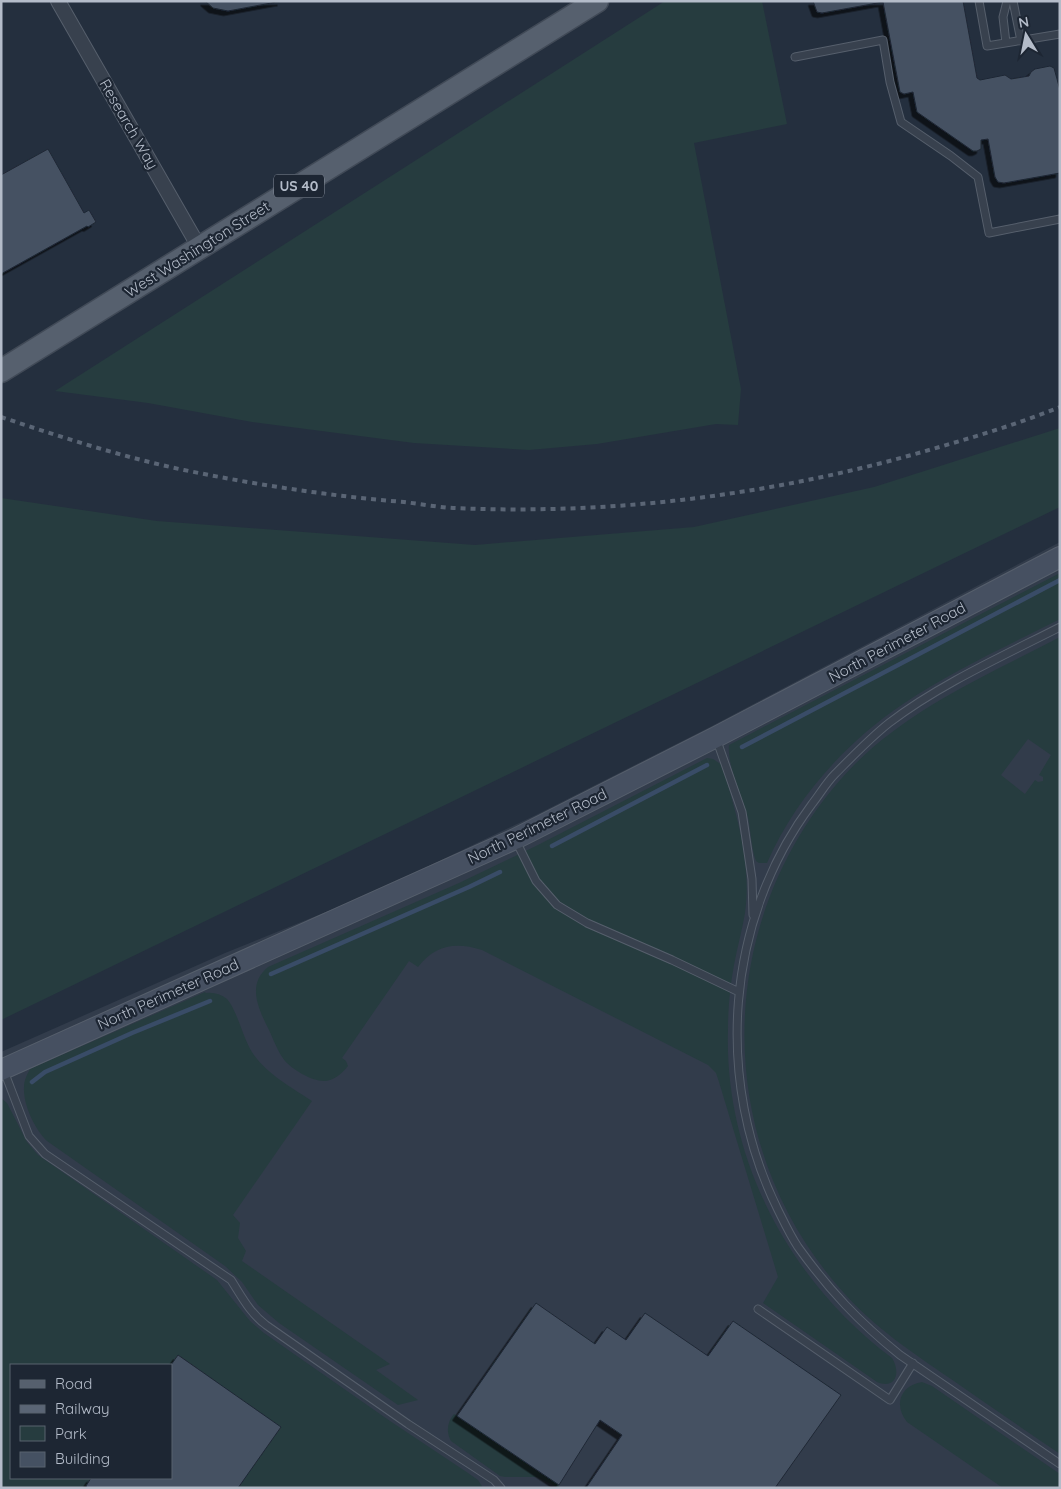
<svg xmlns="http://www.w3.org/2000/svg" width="1061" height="1489" viewBox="0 0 1061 1489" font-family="Quicksand,sans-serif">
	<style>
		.airport { fill: #323c4b; fill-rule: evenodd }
		.green { fill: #263c3f; fill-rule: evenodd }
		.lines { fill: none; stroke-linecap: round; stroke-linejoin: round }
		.stream { stroke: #394c67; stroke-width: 4.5 }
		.building { fill: #455162; stroke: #1f2835; filter: url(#shadow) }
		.lane-casing { stroke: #565f6c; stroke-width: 9 }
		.street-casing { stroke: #565f6c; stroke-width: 16 }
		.secondary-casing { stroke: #565f6c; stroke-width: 22 }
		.primary-casing { stroke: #414a57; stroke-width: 25 }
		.lane { stroke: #38414e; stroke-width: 7 }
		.street { stroke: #38414e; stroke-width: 14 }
		.secondary { stroke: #465061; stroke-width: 20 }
		.primary { stroke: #56606e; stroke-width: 22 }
		.rail { stroke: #5a6575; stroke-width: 4; stroke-dasharray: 5 5; stroke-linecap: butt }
		.labels { text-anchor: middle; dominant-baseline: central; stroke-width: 4.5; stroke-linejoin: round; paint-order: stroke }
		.shield { fill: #1d2633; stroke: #878f9c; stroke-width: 1 }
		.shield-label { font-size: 14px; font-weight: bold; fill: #b4bcc9 }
		.street-label { font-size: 15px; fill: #b4bcc9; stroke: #1d2633 }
	</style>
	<defs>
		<filter id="shadow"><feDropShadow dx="-4.5" dy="4.5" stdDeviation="0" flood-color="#0009"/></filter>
	</defs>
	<rect width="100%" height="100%" fill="#242f3e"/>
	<path class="airport" d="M1060,542V1488H1V1052L225,953L370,894L536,815L712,726ZM11,1365H171V1478H11Z"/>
	<path class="green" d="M665,1H762L787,124L694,143L741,389L738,425L716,424L597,444L529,450L414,443L252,422L148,403L55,391Z
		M1060,428V507L1,1020V498L157,521L475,545L694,527L874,487Z
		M1060,573V619C1007,646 952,671 903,704C845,743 795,799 767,863H759L756,861C751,848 751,832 748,818C743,797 727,767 729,745Z
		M1060,637V1454C1023,1429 987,1404 951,1379C913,1353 875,1328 844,1293C707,1142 712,910 855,764C912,707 989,674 1060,637ZM1028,739L1051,755L1039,775L1043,777V781L1038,782L1035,780L1025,794L1001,775Z
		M707,758L713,759L722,765C736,813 752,862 745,913C742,931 737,948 734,965C730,986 728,1008 728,1029C724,1159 790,1282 892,1358C901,1372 896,1390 877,1382L763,1303L778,1277L719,1082L716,1073L708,1065L482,950C456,942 436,944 418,967L409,961L342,1058L346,1061L348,1066C343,1072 337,1078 330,1080C317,1085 293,1070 285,1061C278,1052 274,1041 269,1030C259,1010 246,985 268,967L459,883L536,846Z
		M205,992L206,993C213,992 221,994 227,999C237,1010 243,1038 252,1052C265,1073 291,1087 312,1101L233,1215L240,1223L238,1238L246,1251L242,1261L390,1364L376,1370L418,1400L398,1405L279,1323L258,1305L242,1282L225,1266L47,1141C35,1129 23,1105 24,1087C24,1080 27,1075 30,1069Z
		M1,1098L7,1103L27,1142L38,1155L217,1280L250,1321L264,1333L390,1421L468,1473L478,1480L483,1488H1ZM11,1365H171V1478H11Z
		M922,1382L932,1386L1060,1474V1488H1003L907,1422C894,1406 899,1386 922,1382Z
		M454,1414L559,1485V1488L537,1477H505L500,1476L451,1441C446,1432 447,1422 454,1414Z"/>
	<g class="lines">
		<path class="stream" d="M742,747L1060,580
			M552,846L707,765
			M271,974L469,887L500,872
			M32,1082L45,1072L132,1033L210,1001"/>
	</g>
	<path class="building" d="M205,1H282L228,11L213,8Z
		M813,1H963L977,78L980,80L1005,75L1011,79L1029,76L1031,72L1035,69L1050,66L1054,68L1060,90V173L1004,183L998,182L995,177L988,139L981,140V149L977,151H973L917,112L913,92L904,94L900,92L883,2L822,13L817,12Z
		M48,149L84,213L89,210L96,222L88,227L87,226L1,274V175Z
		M536,1303L595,1344L607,1327L626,1340L645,1313L708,1356L733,1321L841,1395L775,1488H586L622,1435L600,1420L559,1485L457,1416Z
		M178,1355L281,1427L238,1488H88L86,1486L91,1478H171V1365Z"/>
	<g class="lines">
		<g class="lane-casing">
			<path id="lane" d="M979,1L987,46L1060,34
				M1013,1L1021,41
				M1006,43L1003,17L1007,1
				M795,57L883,40L890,82L901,122L951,156L978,177L989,233L1060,219
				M1060,627C1003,656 940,684 889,723C870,738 852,757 835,774C826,783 820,794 812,804C725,920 714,1081 778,1210C784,1222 790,1235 798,1247C829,1290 859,1322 900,1355L1060,1464
				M716,738L742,812L752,879L753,915
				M516,841L536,881L557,905L587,923L672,960L739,992
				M4,1071L29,1136L45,1154L231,1280C242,1297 250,1313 266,1325L408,1424L494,1480L501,1488
				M758,1309L890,1400L913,1363"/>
		</g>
		<g class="street-casing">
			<path id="street" d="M58,1L199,247"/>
		</g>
		<g class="secondary-casing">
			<path id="secondary" d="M1,1070L515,839L716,737L1060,557"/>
		</g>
		<g class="primary-casing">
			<path id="primary" d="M1,371L597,1"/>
		</g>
		<use href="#lane" class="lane"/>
		<use href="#street" class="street"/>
		<use href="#secondary" class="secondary"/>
		<use href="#primary" class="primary"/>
		<path class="rail" d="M1,417C61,437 122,457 184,470C257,485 330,496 404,502C420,504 437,507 453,508C608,515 766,496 915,454C964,440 1013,426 1060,407"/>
	</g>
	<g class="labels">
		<rect class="shield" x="274" y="174.5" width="50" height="23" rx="4"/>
		<g class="shield-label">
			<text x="299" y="186">US 40</text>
		</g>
		<g class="street-label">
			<text transform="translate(129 124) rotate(60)">Research Way</text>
			<text transform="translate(197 249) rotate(-32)">West Washington Street</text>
			<text transform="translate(897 642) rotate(-28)">North Perimeter Road</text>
			<text transform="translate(537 826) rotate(-26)">North Perimeter Road</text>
			<text transform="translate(168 994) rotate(-24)">North Perimeter Road</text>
		</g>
	</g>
	<rect width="1061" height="1489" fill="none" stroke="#b4bcc9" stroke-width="5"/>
	<rect x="10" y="1364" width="162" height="115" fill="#1d2633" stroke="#59626f"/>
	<rect x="20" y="1380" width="25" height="8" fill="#56606e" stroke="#59626f"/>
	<text x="55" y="1389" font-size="15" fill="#b4bcc9">Road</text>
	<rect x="20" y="1405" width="25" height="8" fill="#5a6575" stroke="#59626f"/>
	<text x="55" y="1414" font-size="15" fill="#b4bcc9">Railway</text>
	<rect x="20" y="1426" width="25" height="15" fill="#263c3f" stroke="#59626f"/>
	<text x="55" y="1439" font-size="15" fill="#b4bcc9">Park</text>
	<rect x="20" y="1452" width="25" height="15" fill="#455162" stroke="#59626f"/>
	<text x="55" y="1464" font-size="15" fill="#b4bcc9">Building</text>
	<g transform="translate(1026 35) rotate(350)" stroke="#1d2633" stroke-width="4" paint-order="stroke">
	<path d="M0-4L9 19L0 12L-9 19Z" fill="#b4bcc9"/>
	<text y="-8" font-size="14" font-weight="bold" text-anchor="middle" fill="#b4bcc9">N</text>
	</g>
</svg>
